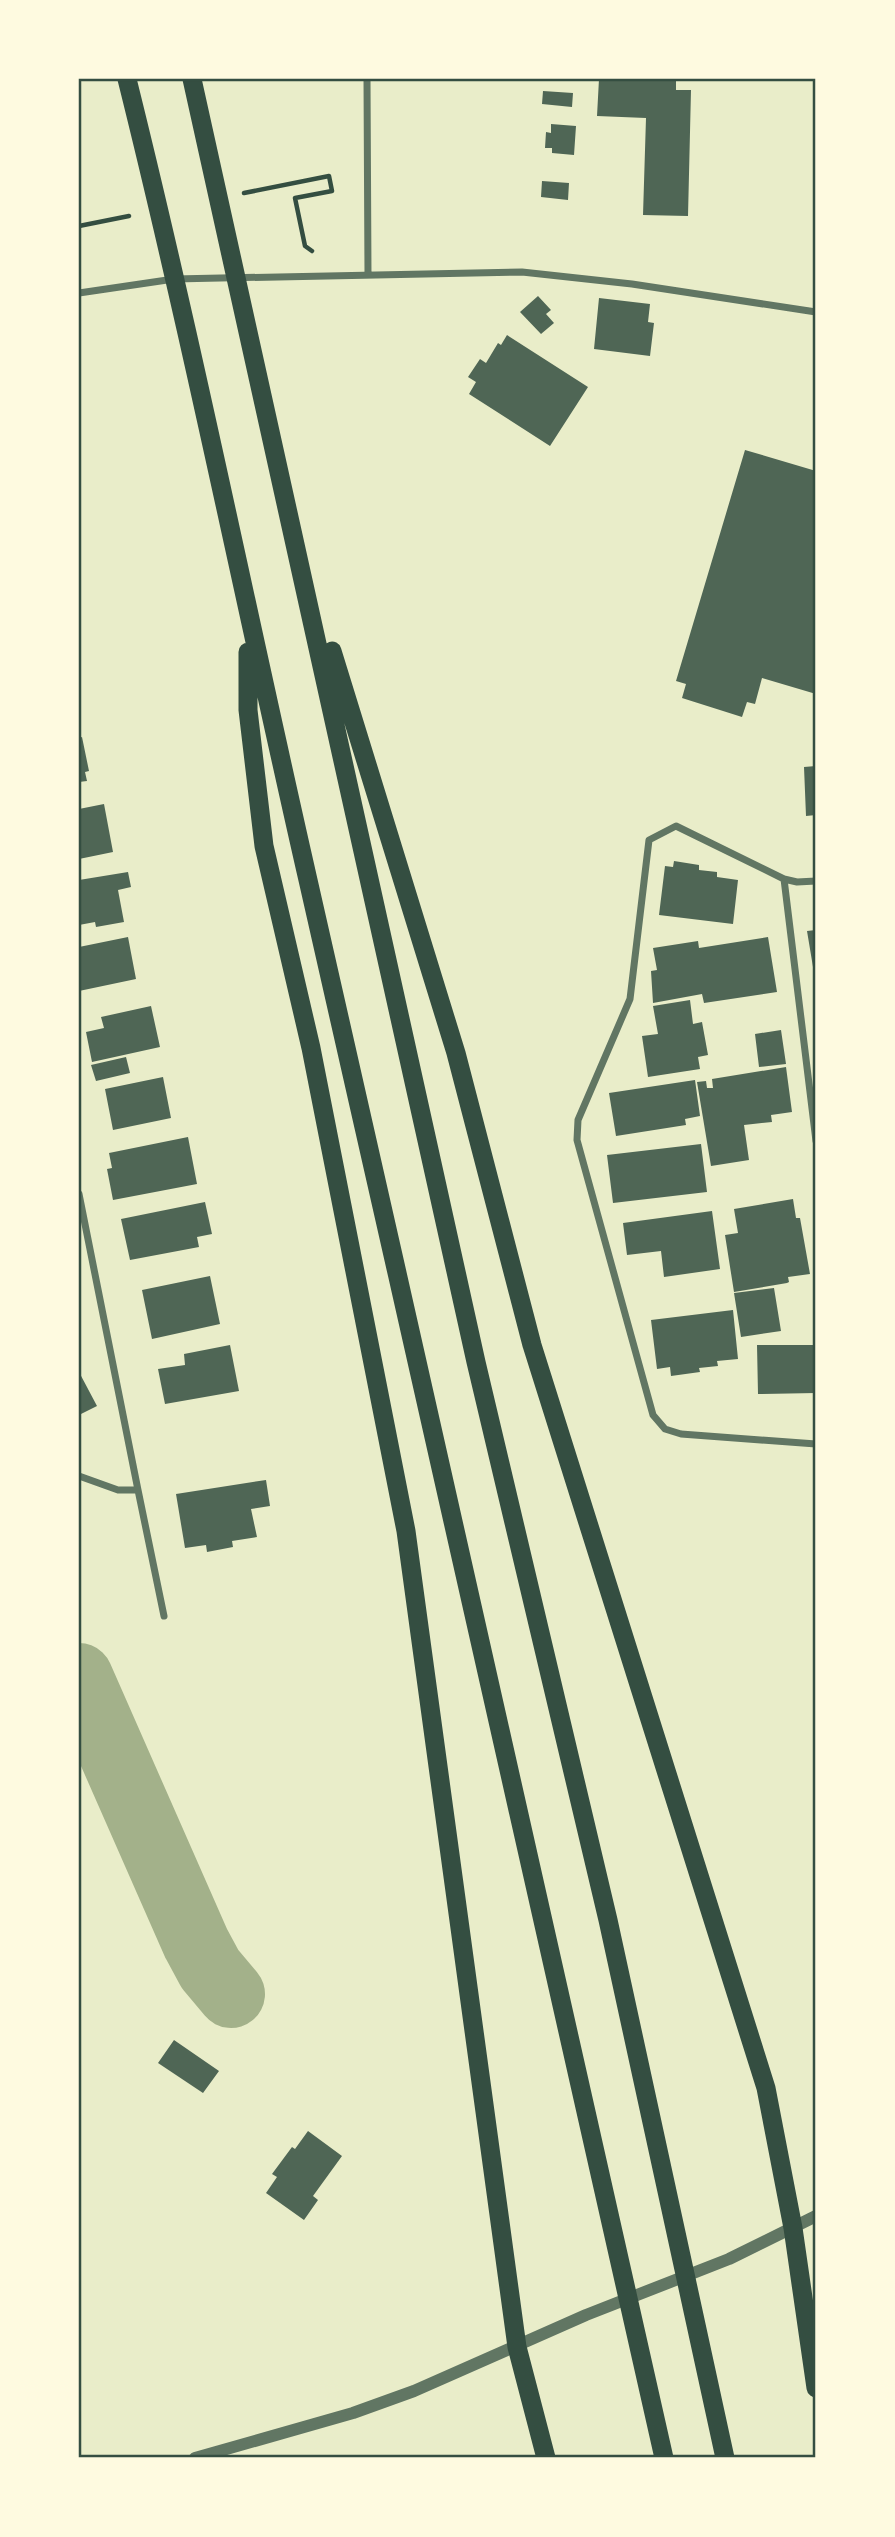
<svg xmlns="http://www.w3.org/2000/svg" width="895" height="2537" viewBox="0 0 895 2537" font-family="Arial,sans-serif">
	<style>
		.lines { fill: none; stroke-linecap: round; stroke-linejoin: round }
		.river { stroke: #a3b18a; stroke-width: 68 }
		.building { fill: #4f6655 }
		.path { stroke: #344e41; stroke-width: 4.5 }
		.minor { stroke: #617663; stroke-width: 7 }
		.tertiary { stroke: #617663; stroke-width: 12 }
		.trunk { stroke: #344e41; stroke-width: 19 }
		.neatline { fill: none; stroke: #344e41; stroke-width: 2.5 }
	</style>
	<rect width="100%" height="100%" fill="#e9edc9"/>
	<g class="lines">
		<path class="river" d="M79,1677L196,1943L210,1969L231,1994"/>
	</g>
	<path class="building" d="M599,79L676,80V90H691L688,216L643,215L646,118L597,116Z
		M543,91L573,93L572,107L542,104Z
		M551,124L576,126L574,155L552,153V148H545L546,132L551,133Z
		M542,181L569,183L568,200L541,197Z
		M538,296L551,310L546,314L554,323L541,334L520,312Z
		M599,298L650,304L648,322L654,323L650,356L594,349Z
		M507,335L588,387L550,446L469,394L476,382L468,377L480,359L486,363L498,343L501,345Z
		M745,450L816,471V694L762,678L755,704L747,702L742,717L682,698L686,684L676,681Z
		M82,737L89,771L85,772L87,781L79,782V738Z
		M816,766V815L806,816L804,767Z
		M104,804L113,852L79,859V809Z
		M674,861L699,865V870L717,872V877L738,880L733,924L659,915L665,866L673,867Z
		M128,872L131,887L118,890L124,922L96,927L95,922L79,925V880Z
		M816,930V978L815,979L807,931Z
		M128,937L136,979L79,991V947Z
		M768,937L777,992L704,1003L702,994L653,1003L651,971L657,970L653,948L698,941L699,948Z
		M690,1000L693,1024L702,1022L708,1055L698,1057L700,1069L648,1077L642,1036L658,1034L653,1006Z
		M151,1006L160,1047L92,1062L86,1032L104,1028L101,1017Z
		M781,1030L786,1064L759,1067L755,1034Z
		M126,1057L130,1073L96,1081L91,1065Z
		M786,1067L792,1112L771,1115L772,1122L744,1125L749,1160L711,1166L697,1082L706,1081L707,1088H713L712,1079Z
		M163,1077L171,1118L113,1130L105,1089Z
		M695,1080L700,1116L685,1119L686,1125L616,1136L609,1093Z
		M188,1137L197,1184L113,1200L107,1169L112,1168L109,1153Z
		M701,1144L707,1192L613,1203L607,1155Z
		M793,1199L796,1218H800L810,1274L788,1277L789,1282L787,1283L734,1292L725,1235L738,1233L734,1209Z
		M205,1202L212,1234L197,1237L199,1247L130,1260L121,1219Z
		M712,1211L720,1269L664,1277L661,1251L627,1255L623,1223Z
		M210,1276L220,1324L152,1339L142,1290Z
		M774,1288L781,1331L741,1337L734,1293Z
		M733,1310L738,1359L717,1361L718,1366L699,1368L700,1372L671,1376L670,1367L657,1369L651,1320Z
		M230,1345L239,1391L165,1404L158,1369L185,1365L184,1354Z
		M757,1345H816V1393L758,1394Z
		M79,1372L97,1406L79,1415Z
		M266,1480L270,1506L251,1509L257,1537L232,1541L233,1547L207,1552L206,1545L185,1548L176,1494Z
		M174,2040L219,2071L203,2093L158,2063Z
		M308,2131L342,2156L313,2196L318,2200L304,2220L266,2193L277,2177L272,2174L292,2147L295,2149Z"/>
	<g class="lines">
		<path class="path" d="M244,193L329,176L332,191L295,198L305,246L312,251
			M79,226L129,216"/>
		<path class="minor" d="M367,79L368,275
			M79,293L174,279L522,272L632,284L816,312
			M784,879L816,1141
			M816,881L797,882L784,879L676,826L649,840L630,999L578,1120L577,1140L653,1415L665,1429L681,1434L816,1444
			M79,1194L138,1490H118L79,1476
			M138,1490L164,1616"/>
		<path class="tertiary" d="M195,2458L353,2413L414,2391L586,2315L729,2259L816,2216"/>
		<path class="trunk" d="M127,79C193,344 247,613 308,880C427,1406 547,1932 664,2458
			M192,79L476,1362L608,1920L725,2458
			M332,651L456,1053L532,1345L766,2088L793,2228L816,2388
			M248,652V710L264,846L311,1048L406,1531L517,2347L546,2458"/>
	</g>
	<rect width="895" height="2537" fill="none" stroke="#fefae0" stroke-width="161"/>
	<rect x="80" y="80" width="734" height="2376" class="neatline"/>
</svg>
